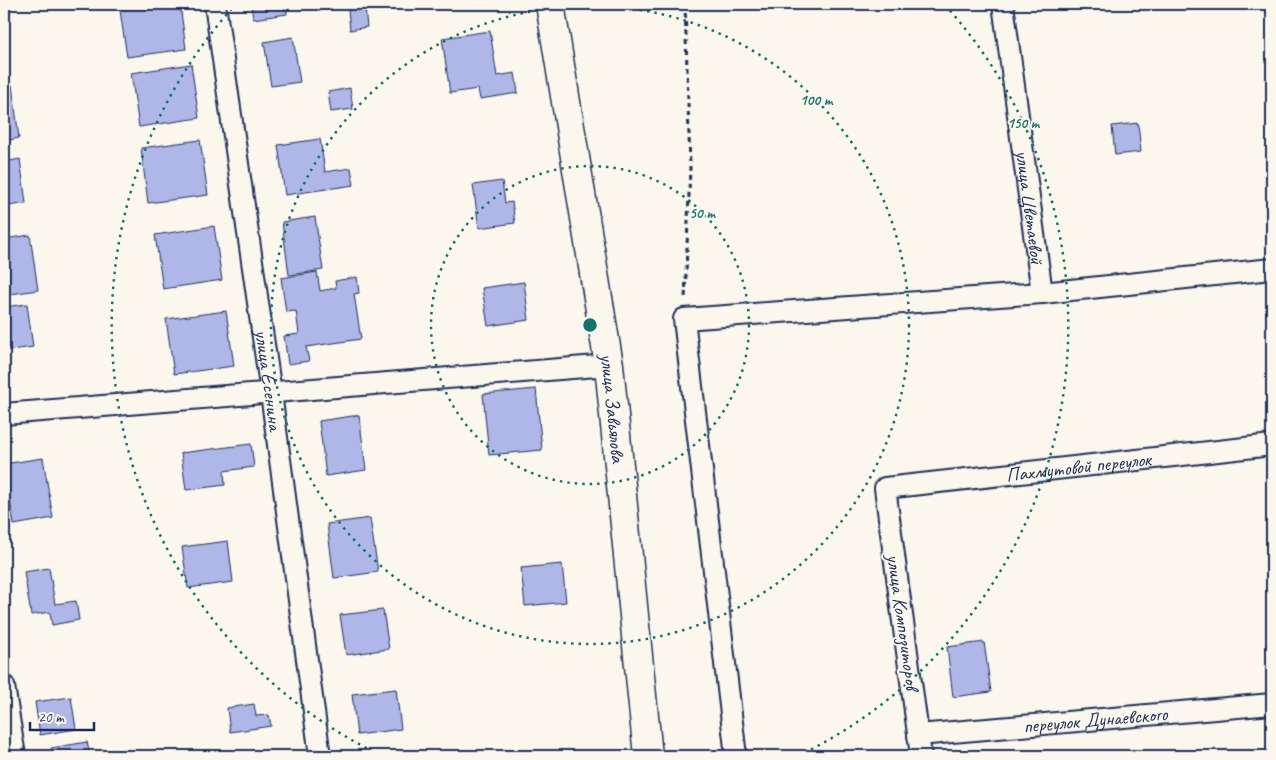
<svg xmlns="http://www.w3.org/2000/svg" width="1276" height="760" viewBox="0 0 1276 760" font-family="Caveat,sans-serif">
	<style>
		.building { fill: #aeb7e8; stroke: #1b2f5e }
		.lines { fill: none; stroke-linecap: round; stroke-linejoin: round }
		.street-casing { stroke: #1b2f5e; stroke-width: 24 }
		.secondary-casing { stroke: #1b2f5e; stroke-width: 31 }
		.path { stroke: #1b2f5e; stroke-width: 3; stroke-dasharray: 5 4; stroke-linecap: butt }
		.street { stroke: #fbf7ec; stroke-width: 20 }
		.secondary { stroke: #fbf7ec; stroke-width: 28 }
		.ring { fill: none; stroke: #0f766e; stroke-width: 2.5; stroke-dasharray: 2.5 5 }
		.labels { text-anchor: middle; dominant-baseline: central; stroke-width: 4; stroke-linejoin: round; paint-order: stroke }
		.street-label { font-size: 20px; fill: #1b2f5e; stroke: #fbf7ec }
		.centre { fill: #0f766e; stroke: #fbf7ec; stroke-width: 2.5 }
		.ring-label { font-size: 15px; text-anchor: middle; font-weight: bold; fill: #0f766e; stroke: #fbf7ec; stroke-width: 4; stroke-linejoin: round; paint-order: stroke }
	</style>
	<rect width="100%" height="100%" fill="#fbf7ec"/>
	<filter id="ink" filterUnits="userSpaceOnUse"><feTurbulence type="fractalNoise" baseFrequency=".02" numOctaves="2"/><feDisplacementMap in="SourceGraphic" scale="10" xChannelSelector="R" yChannelSelector="G"/><feConvolveMatrix kernelMatrix="1 2 1 2 8 2 1 2 1" color-interpolation-filters="sRGB"/></filter>
	<g filter="url(#ink)">
		<path class="building" d="M119,4H180L186,49L127,57Z
			M251,4H286L287,14L253,19Z
			M439,4H464L440,7Z
			M365,8L367,27L350,30L348,10Z
			M490,31L497,76L515,73L518,93L480,99L478,89L450,93L442,38Z
			M293,37L300,82L271,86L264,42Z
			M191,64L199,118L139,127L131,73Z
			M12,85L19,138L4,141V86Z
			M350,88L353,109L331,112L328,92Z
			M1138,123L1141,152L1115,155L1112,126Z
			M320,139L325,172L351,168L354,185L285,195L278,145Z
			M200,140L208,195L148,203L141,148Z
			M20,159L26,203L4,207V162Z
			M502,181L505,203L512,202L515,223L479,228L473,185Z
			M315,217L323,270L289,275L282,222Z
			M214,226L222,280L163,289L155,235Z
			M30,235L38,290L4,295V239Z
			M317,272L320,291L336,288L335,281L357,277L359,293L354,294L361,339L306,347L309,361L288,364L284,336L299,334L296,311L286,312L281,278Z
			M524,282L529,320L488,326L482,288Z
			M27,304L33,347L4,351V307Z
			M226,311L234,366L174,374L166,319Z
			M536,389L542,450L489,455L483,394Z
			M359,415L366,470L326,476L319,421Z
			M251,444L254,467L224,471L225,485L186,490L181,453Z
			M43,458L53,518L14,525L4,464Z
			M370,518L378,572L334,578L327,524Z
			M228,541L233,582L188,588L182,547Z
			M562,564L566,602L525,606L521,568Z
			M49,568L55,604L76,601L79,620L52,625L50,612L31,615L24,572Z
			M383,610L389,649L346,655L340,615Z
			M984,642L991,692L953,697L947,647Z
			M396,689L401,729L357,735L352,694Z
			M71,697L76,729L40,735L35,702Z
			M254,704L256,716L269,715L271,726L230,732L227,708Z
			M87,742L90,756H52L51,748Z"/>
		<g class="lines">
			<g class="street-casing">
				<g id="street">
					<path id="s1" d="M215,4L271,393L320,756"/>
					<path id="s2" d="M1003,4L1042,293"/>
					<path d="M4,414L609,365"/>
					<path d="M4,686L15,756"/>
					<path id="s3" d="M918,735L1272,704"/>
					<path d="M736,756L684,319L1042,293L1272,269"/>
					<path id="s4" d="M921,756L885,488L1272,445"/>
				</g>
			</g>
			<g class="secondary-casing">
				<g id="secondary">
					<path id="s5" d="M550,4L609,365L648,756"/>
				</g>
			</g>
			<path class="path" d="M685,4L690,167L685,300"/>
			<use href="#street" class="street"/>
			<use href="#secondary" class="secondary"/>
		</g>
	</g>
	<g class="ring">
		<circle cx="590" cy="325" r="159"/>
		<circle cx="590" cy="325" r="319"/>
		<path d="M380 755A478 478 0 0 1 235 5M945 5A478 478 0 0 1 800 755"/>
	</g>
	<g class="labels">
		<g class="street-label">
			<text stroke="none"><textPath href="#s2" startOffset="205">улица Цветаевой</textPath></text>
			<text stroke="none"><textPath href="#s1" startOffset="380">улица Есенина</textPath></text>
			<text stroke="none"><textPath href="#s5" startOffset="409">улица Завьялова</textPath></text>
			<text stroke="none"><textPath href="#s4" startOffset="465">Пахмутовой переулок</textPath></text>
			<text transform="translate(903 622) rotate(82)">улица Композиторов</text>
			<text stroke="none"><textPath href="#s3" startOffset="178">переулок Дунаевского</textPath></text>
		</g>
	</g>
	<circle cx="590" cy="325" r="8" class="centre"/>
	<g class="ring-label">
		<text x="816" y="105">100 m</text>
		<text x="1023" y="128">150 m</text>
		<text x="702" y="218">50 m</text>
	</g>
	<rect width="1276" height="760" fill="none" stroke="#fbf7ec" stroke-width="20"/>
	<rect x="10" y="10" width="1256" height="740" fill="none" stroke="#1b2f5e" stroke-width="2" filter="url(#ink)"/>
	<path d="M30 722v8h64v-8" fill="none" stroke="#1b2f5e" stroke-width="2.5"/>
	<text x="38" y="722" font-size="15" fill="#1b2f5e" stroke="#fbf7ec" stroke-width="4" paint-order="stroke">20 m</text>
</svg>
